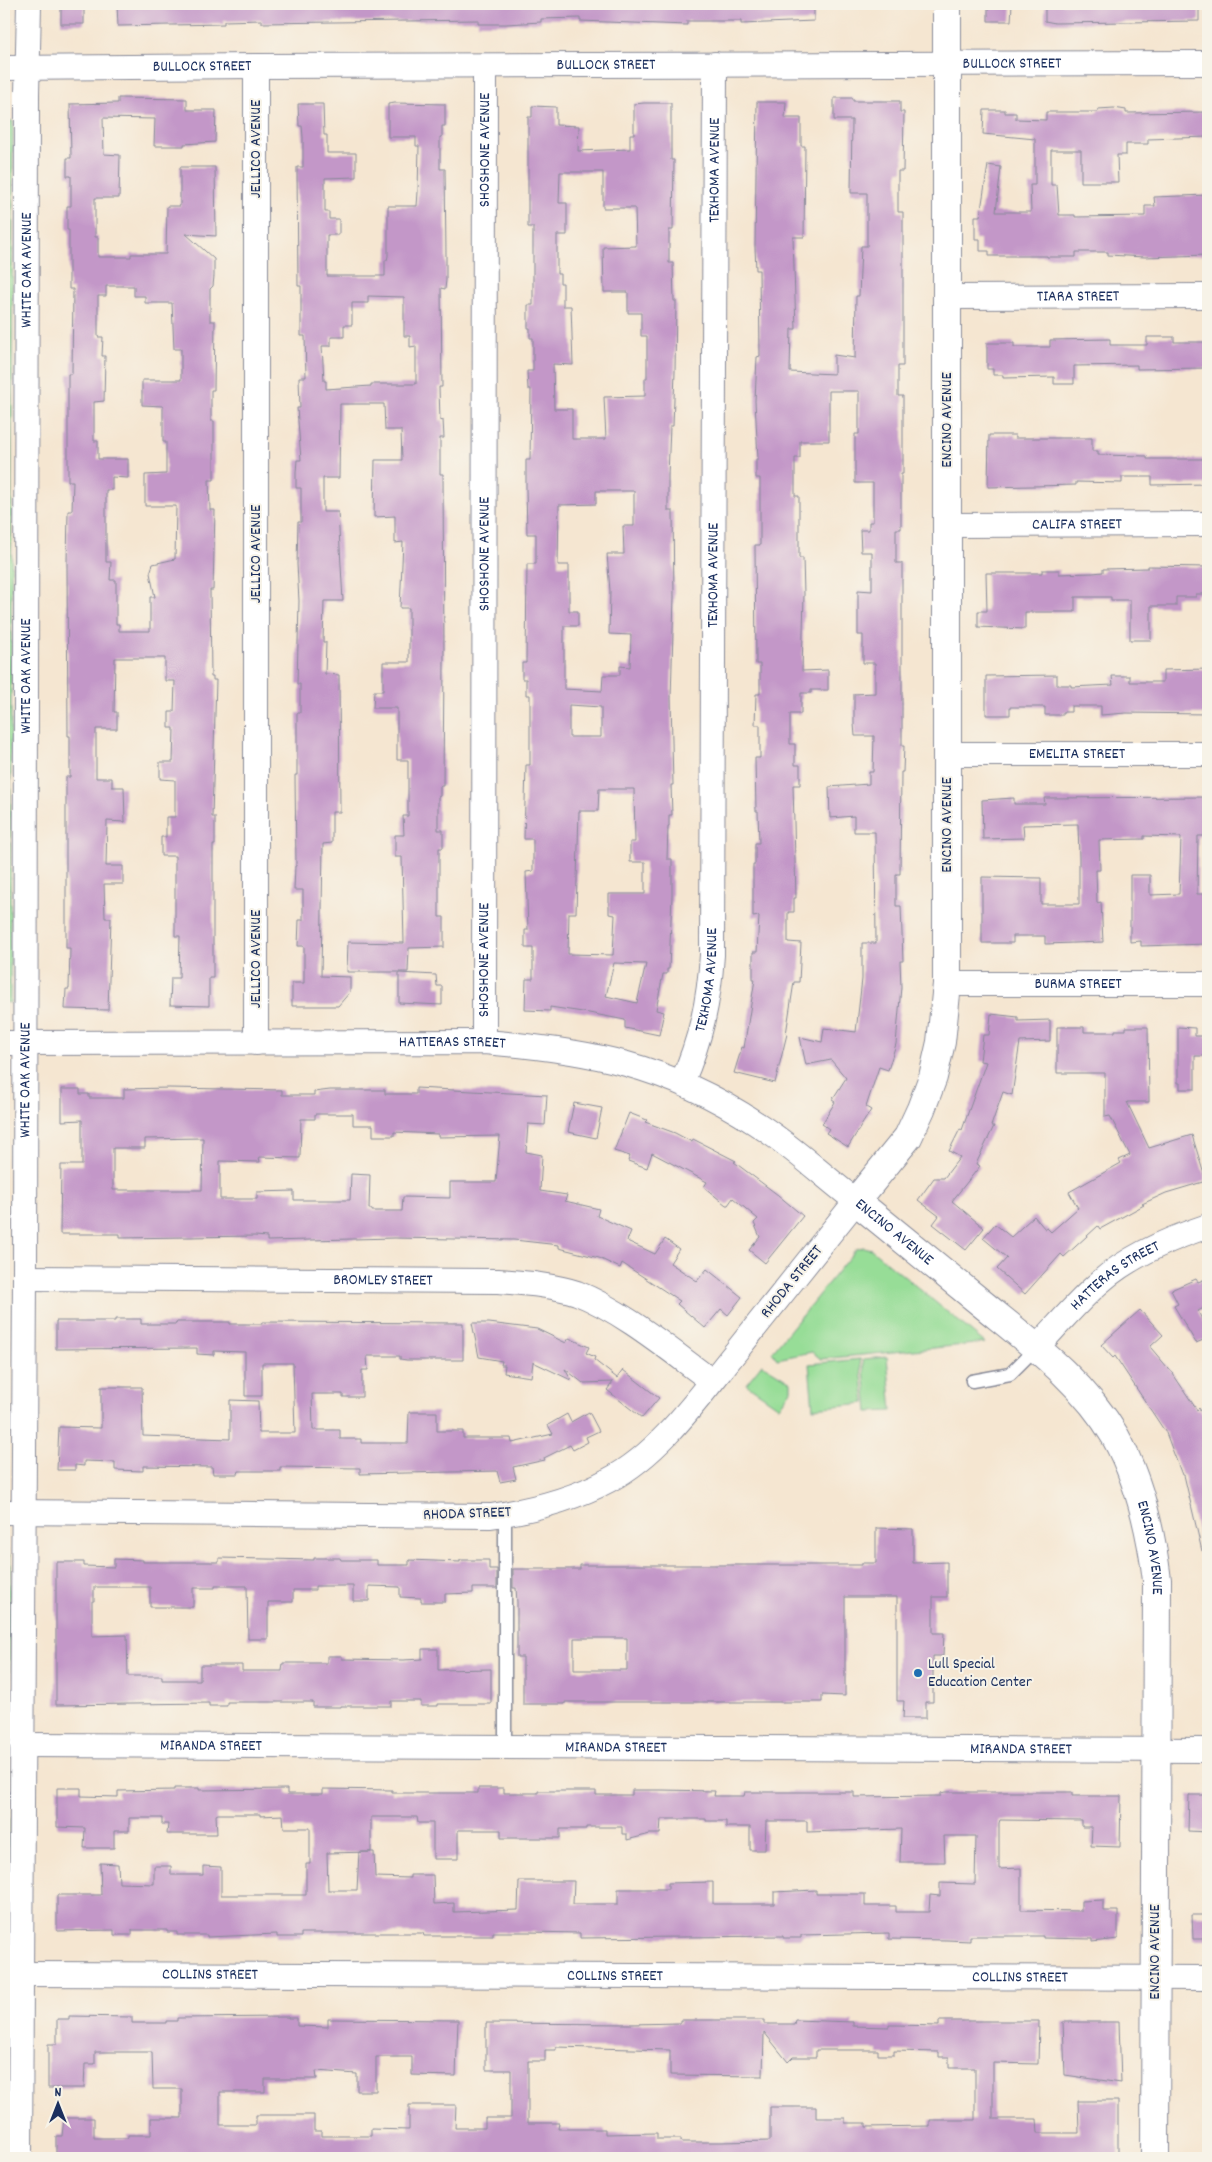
<svg xmlns="http://www.w3.org/2000/svg" width="1212" height="2162" viewBox="0 0 1212 2162" font-family="Dekko,sans-serif">
	<style>
		.green { fill: #97dd97; stroke: #59867a }
		.building { fill: #c397c8; fill-rule: evenodd }
		.lines { fill: none; stroke-linecap: round; stroke-linejoin: round }
		.lane-casing { stroke: #888a98; stroke-width: 15 }
		.street-casing { stroke: #888a98; stroke-width: 26 }
		.secondary-casing { stroke: #888a98; stroke-width: 30 }
		.lane { stroke: #fff; stroke-width: 12 }
		.street { stroke: #fff; stroke-width: 24 }
		.secondary { stroke: #fff; stroke-width: 28 }
		.poi-dot { fill: #1f6fb2; stroke: #f7f3e8; stroke-width: 2 }
		.labels { text-anchor: middle; dominant-baseline: central; stroke-width: 4; stroke-linejoin: round; paint-order: stroke }
		.street-label { font-size: 16px; fill: #1b2f5e; stroke: #f7f3e8 }
		.poi-label { font-size: 16px; fill: #1b2f5e; stroke: #f7f3e8; text-anchor: start }
	</style>
	<rect width="100%" height="100%" fill="#f7f3e8"/>
	<filter id="ink" filterUnits="userSpaceOnUse"><feTurbulence type="fractalNoise" baseFrequency=".02" numOctaves="2"/><feDisplacementMap in="SourceGraphic" scale="10" xChannelSelector="R" yChannelSelector="G"/><feConvolveMatrix kernelMatrix="1 2 1 2 8 2 1 2 1" color-interpolation-filters="sRGB"/></filter>
	<filter id="wash" filterUnits="userSpaceOnUse"><feTurbulence type="fractalNoise" baseFrequency=".0096" numOctaves="4" result="noise"/><feDisplacementMap in="SourceGraphic" scale="20" xChannelSelector="R" yChannelSelector="G"/><feGaussianBlur stdDeviation="1.12" result="paint"/><feColorMatrix in="noise" values="0 0 0 0 0 0 0 0 0 0 0 0 0 0 0 0 0 1.4 0 .05"/><feComposite in="paint" operator="in"/></filter>
	<g filter="url(#wash)">
		<rect width="100%" height="100%" fill="#f5e6d1"/>
		<path class="green" d="M4,121H13L10,1003L4,1002Z
			M863,1247L871,1249L985,1343L821,1359L812,1352L777,1359L772,1352L856,1249Z
			M887,1357L892,1411L868,1412L863,1359Z
			M860,1359L865,1403L813,1408L809,1364Z
			M762,1364L791,1382V1390L779,1407L746,1384Z
			M4,1549H7V1555H10L7,2158H4Z"/>
		<g id="blocks">
			<path class="building" d="M61,4H84V24H61Z
				M117,4H814V21L741,24V21H687V25L580,21V18L541,19V22L506,24H478V20L262,23V20L224,21V24L118,26Z
				M988,4H1012L1011,21H988Z
				M1045,4H1199V21L1055,23L1045,21Z
				M118,98L187,99V110H216L215,142L184,144V146H154L155,119L103,118L104,154L120,155L119,198H95V237H98V257H131V254H166L167,206H180V167H215L216,236L186,234L214,259V276L213,286L210,289V321H215L214,390H211V421H214V480H209L210,510H215L213,590H210L211,677H213V680H216L212,817H215V845H213V978H209V1006L170,1005L171,978H179L180,936H175V856H161V837H166V817H175V780L160,779V762H173L174,728H169V712H174L175,681H165V658H115L114,712H117V729H96V778H112V787H124L125,822L107,821L106,866H123V884H104L105,918H111L108,1010L65,1009L66,989H69L70,948H66V777H70V736H68L67,562L68,511H72L73,481H68V374H72L73,289H69V230H67V206H71V176H67V158H71L70,104L118,103ZM106,286H134V296H145V303H172L174,349H181V380H142V405L163,406V442H166V474L145,475V506H176L175,559L153,564L150,573L155,597H150V631H119V624H116V580H110L111,562H106V490H112V477L128,478V459H98V441H94V402L104,401L105,356H102L103,337H98V296H106Z
				M834,98H853V101H900V112H904L903,171H898V212H903V366H898V396H903V474H901V529H896V563H902V746H904L903,772H901L900,874H896V906H901L903,961H900L901,987L896,1044L888,1070L879,1067L866,1107L871,1110L848,1147L826,1133L829,1129L822,1124L835,1102L832,1100L846,1078L831,1060L806,1065L800,1037L822,1042L824,1028L856,1032L862,979V943H876L875,832H854V816L830,818L829,787L869,784V772H873L874,736H855L854,724V694L875,693V663H863V635H858V590L872,591V552H861L860,530H869V522H873V483H855V434H859V391H829V441H800V458H795V496H799V558H803L804,594L802,671L828,670V690H811V693H801V714H790V744H795V765H800V785H793L796,898H794V912H788V942L801,943L799,982H794L786,1034H787L775,1083L734,1073L742,1047L744,1048L755,979H753V952H757L759,916L753,917V864H755V843H759L758,811H756L755,758H760V725H755L756,694H760V664H756L755,545H760V478H756V459H758L755,401L757,357L760,356L759,270H756L755,247L757,102H786L785,118H801V146H805L804,237H793L796,329H791L790,372L834,374V355L855,358L856,296H859L861,246H867V193H851L852,120H834Z
				M395,103L445,104V126H442V137H440V169H445L446,256V280L445,289L441,288L442,387H439L440,421L443,420L444,438H440V474H443L444,661L443,786H440V796L438,797V830H443V848H439V917H444V947L409,948L408,972H347L348,942L404,943L402,857H395V835H404L403,816H408V760H397V708H373L374,691H383V662H409V608H400L403,542L395,543V516L374,517L375,460H402L401,430H385L384,404H340L339,478H323V512H338L343,601H324L323,642H326L325,674L339,675L340,812H332V843L323,844L321,976L350,977V992L338,1006H292V983H304V946H298L299,920H303V890H294L295,866H296L295,775H297V713H300V684H297L299,601L297,564L298,522H301V488H296V472L297,460H301L297,408H300L299,377H306L305,336H301V286H298L297,167H303V137L302,126H299L298,104H323L324,135H327V153H356V177L325,178V212H329V219H339V235H327V276H385V260H387L388,256V206H417L418,192L419,146H416V137H388V104ZM368,296L404,297V336H410V347L416,346V384H371V386L326,389V381H324L322,346H331V337H344V325H352V303H368Z
				M644,103H671V160H674L673,230H669V263H673L674,301H676L675,372L673,426H670L668,476V511H673L674,597L671,698L673,785H671L672,815H669V826H668L667,859H672V895L669,969H667V974H663L656,1010L664,1012L659,1035L625,1028V1020L589,1013L550,1007V1011L525,1010L526,979H533V948H525V930H528L526,872L533,871V839H524L526,765H530V695H526V679H522V663H526L527,564H536V534H527L526,488V460H530L531,389H528L527,371H533V338H530V328H528V305H533V227H528V117H532V106L556,107V125L579,126L578,151L630,149V134H634V104ZM560,172H603V208H635L636,246L603,247L604,292H628V313H641V336H647V378H645V396L604,397L606,439H572V409H554L553,364L573,365L571,306H563V283H560V274H557V235H567V203H559ZM596,491H634V526H623L624,554H607L610,591L609,634L631,635L630,667L620,666V675H603L602,691L564,689V626H578V611H569V565H558L559,505L596,504ZM569,705L601,707V737H569ZM599,789H634L635,842H630V862H645V894H609V914L615,915L613,955L568,954L569,913H576L579,811H598ZM614,963L646,964L637,1003L606,996Z
				M1114,108L1126,110V113L1208,112V137L1148,139V144H1126V155H1117L1118,182H1081V150H1051V185H1057L1059,215H1075V217L1145,216V206H1155L1154,197L1208,195V255L1145,257L1108,255V252H1076V257H1047V256H989V251H980V239H975V216H980L988,165L1001,167L996,212H1031L1030,185H1035V139L983,134L984,110H1005V113H1016V119L1046,120V112H1098V109Z
				M1147,337H1174V342H1208V368L1137,369V365L1074,366V384H1054V377L1003,378V375H993V369H987V343H1014V347H1050V340L1110,339V345H1147Z
				M989,435H1015V438H1092V451H1098V455L1147,456V459H1208V484L1152,485V477H1122V483L1076,482V485L988,487Z
				M1148,566L1208,567V594H1196V597H1176V606H1151V640H1130V600H1111V597H1075V612H1025V629L978,627V611H987L986,573H1042V570H1059V574L1093,573L1103,572V569L1148,568Z
				M1208,669V714L1126,713L1101,715V706H1071V712H1063V715H1045V707H1010V715H986V676L1057,675V685H1071V687L1113,685L1112,676H1130V682H1163V670Z
				M1208,797V836H1198L1197,894H1208V944L1141,946V941L1130,942V875H1150V895L1179,894L1181,837L1144,836V839L1099,840L1100,870H1096L1097,903L1101,902L1103,942L1045,944V936H1013V943H982V877L1041,878V904H1079V858L1078,824L1023,825L1024,838L983,839L982,800L1014,798V804H1045L1044,798Z
				M399,973L436,975L437,986H442V1005L399,1003Z
				M991,1014L1018,1017V1021L1050,1020V1041L1020,1042L1012,1095L1003,1092L991,1126H994L976,1164L980,1166L952,1201L984,1228L966,1250L933,1224L939,1216L918,1200L934,1178H944L960,1157L949,1151L960,1129L962,1130L986,1062L980,1061L983,1035H989Z
				M1057,1027H1084V1032H1115V1030H1126V1027H1148L1149,1102H1127L1149,1148L1192,1135L1206,1181L1166,1193L1142,1204L1144,1205L1100,1229L1098,1226L1064,1257L1061,1254L1025,1294L997,1269L1007,1258L983,1238L995,1224L1011,1237L1034,1216L1045,1229L1047,1228L1051,1232L1078,1208L1069,1192L1121,1163L1119,1160L1130,1155L1110,1116L1105,1117V1073H1057Z
				M1178,1027L1195,1028V1036H1208V1056H1195V1089H1180V1083H1178Z
				M169,1088L282,1090V1095H314V1092L330,1090H385V1094H416V1088L547,1095L545,1125L528,1124L526,1152L542,1155L540,1191L567,1195L565,1201L599,1209L597,1216L631,1231L627,1241L655,1254L665,1239L679,1249L670,1263L697,1281L707,1269L742,1297L728,1315L721,1309L705,1328L677,1304L680,1301L622,1263L620,1268L599,1258L559,1248V1245L514,1240L395,1238L267,1241V1237L255,1236L120,1238V1234H60L61,1165H82V1120L62,1121V1089H80V1094H89V1098H124V1089ZM315,1114H353V1125H373V1136H394V1132L438,1134V1137L500,1136L496,1182H450V1198L403,1197L402,1211H372V1209H369L370,1175L351,1174L350,1200H294V1191L257,1192V1199H220V1161L260,1162L259,1157L300,1158L301,1119H315ZM203,1138L202,1190H113V1148H145V1139Z
				M574,1103L602,1108L596,1138L568,1132Z
				M629,1113L647,1120L645,1122L675,1133L692,1142L693,1139L736,1161L734,1162L778,1195L803,1216L765,1263L749,1250L760,1237L754,1223L758,1219L733,1198L728,1205H726L704,1187L707,1182L652,1153L647,1168L628,1161L630,1156L614,1151Z
				M1208,1278V1306L1198,1311L1208,1332V1338L1196,1343L1174,1306L1178,1304L1171,1290L1196,1279L1198,1282Z
				M1140,1310L1163,1335L1151,1346V1348L1173,1374L1197,1410L1199,1408L1208,1424V1550L1202,1551L1184,1475H1182L1166,1433L1115,1356L1113,1358L1101,1345Z
				M115,1319H141V1324H176V1322H230V1324H262V1322L463,1323V1360H407L400,1359V1356H367L368,1370H362V1397H343V1394H312L313,1430H340V1439H361V1443H408L409,1412H437V1431H463V1438H511L512,1443L553,1434L548,1425L567,1414L571,1422L589,1412L599,1431L586,1437L588,1442L573,1450L570,1445L544,1458L545,1460L513,1467L516,1479L500,1482L497,1471L360,1474V1468L280,1467V1471H239L238,1474H213L212,1467L143,1466V1471L115,1470V1462L84,1461V1466L75,1465V1470H57L59,1427L101,1428V1387H142L143,1436L230,1439V1400L258,1401L259,1433H295L293,1363H262V1396H245V1352L214,1351V1355L197,1354V1348L56,1349V1321H115Z
				M472,1323H489L537,1329L566,1343L569,1338L589,1347L586,1353L595,1357L594,1360L617,1378L623,1370L659,1398L642,1418L607,1390L613,1382L583,1383L565,1369L571,1380L533,1362L531,1377L504,1373L505,1365H501L502,1361L479,1357Z
				M876,1528L913,1529V1563L947,1562V1597H933V1633H944L943,1656H933V1702H926V1718H903L904,1701H897V1597H845V1696L822,1695V1702H565V1704H523V1657H517V1602L516,1588H513V1569H580V1565H862V1563H876ZM574,1638H627V1670H574Z
				M219,1558L314,1560V1558H340L341,1560H377V1565H409V1560L460,1562V1560H489V1569H497V1588H473V1593L445,1594V1602H421V1598L400,1597V1587L369,1586V1601H353V1586H315V1590H293V1602H268V1639H248L247,1586H215V1588H193V1607H150V1587H94V1601H92V1636L127,1635L128,1676H162V1680H200V1665H242V1671H282L283,1663H327V1656H342V1659L403,1660L422,1659V1649H438V1670L491,1669V1704H438V1706H421V1701H391V1706H341V1707H313V1702H227V1706H209V1703L56,1705V1562H84V1566L114,1567V1559L143,1560V1562H219Z
				M57,1788H81V1796L118,1797V1791L174,1790V1788H199V1790L287,1789V1794H323V1789L392,1790V1793H478V1788H504V1793H538V1791H596V1795H632V1790H661L715,1791L714,1796H744L745,1792H854V1797L941,1796V1793L945,1792H1072V1796H1121L1120,1847L1091,1846L1092,1827H1082V1821L1000,1820L999,1823V1869L1021,1868V1910L1081,1911V1901L1103,1900V1911H1118V1939L1092,1942V1939L1043,1938V1936H970V1941L947,1940L889,1939V1933L801,1935V1938H783V1936L580,1938V1933L528,1932H493V1936H424L423,1933H301V1937H277V1934L207,1937V1935H177V1932H167V1930H132V1935H114V1930L57,1931V1895H101L100,1863L118,1864L119,1883L154,1884V1866H171V1875H203V1866L221,1867V1895H306V1864H310V1828H284L283,1815L260,1816V1814H218L216,1815L217,1834H167L168,1824H162V1818H129V1831H114V1848H84L85,1828L57,1827ZM371,1817H417L418,1823H433V1859H458V1830H501V1838H560V1829H586V1827H622V1834H627V1840L650,1834H660L661,1819H706V1821H726V1827H750V1850H765L766,1821H807V1832L901,1829L900,1862H945L944,1836H976L975,1884L940,1883V1896L930,1895L929,1912H896V1906H865V1894H816V1890L774,1892V1904H713V1882L668,1883V1889H618V1904H573L574,1881H519L518,1910L454,1912V1903L434,1904L433,1875H410V1878L375,1877L374,1852H359L357,1890H328L327,1853L371,1852Z
				M1189,1795H1208V1832L1188,1831Z
				M1192,1915H1208V1939H1193Z
				M69,2016L132,2017V2023H166V2021H177V2018L288,2017V2018H297V2026L328,2027V2019L458,2020L456,2076L412,2075V2057H376V2091H357V2074L316,2071L317,2079H265V2092H220V2125H256V2115H314V2131H322V2136H371V2129L409,2130V2105H456L455,2128H485V2118H511V2070H486V2023L631,2024L680,2023V2020H764V2024H794L795,2020L853,2022V2026L889,2027V2025H897L939,2026V2021H1039L1038,2064L993,2063V2119H1037L1038,2133H1079L1078,2101H1118V2158H56V2136H62L64,2118H94V2138H128V2135H151V2118H182V2089H153L152,2052H95V2064H85L84,2088H48V2044H57V2019H69ZM764,2032L788,2062L793,2057H816V2050H878V2055H894V2051L939,2052V2057H949V2068H975V2120H930V2126L866,2127V2123H845V2118H816V2107H770V2141L721,2142H681V2139H657V2133L605,2134V2129H558L559,2123H528V2061H545V2050H556V2047L670,2050V2075L763,2076Z
				M1063,2022H1119L1121,2083L1065,2075Z"/>
		</g>
	</g>
	<g filter="url(#ink)">
		<use href="#blocks" fill-opacity="0" stroke="#888a98" stroke-width="1"/>
		<g class="lines">
			<g class="lane-casing">
				<path id="lane" d="M972,1381L1010,1374L1036,1348
					M505,1748V1514"/>
			</g>
			<g class="street-casing">
				<g id="street">
					<path id="s1" d="M4,68L256,66L1208,63"/>
					<path id="s2" d="M948,297L1208,296"/>
					<path id="s3" d="M946,525L1208,524"/>
					<path id="s4" d="M947,754H1208"/>
					<path id="s5" d="M947,984H1208"/>
					<path id="s6" d="M484,1042L485,66"/>
					<path id="s7" d="M4,1043L484,1042C588,1050 668,1065 757,1124C792,1146 823,1176 856,1201C817,1250 777,1300 738,1349C702,1393 661,1453 609,1480C572,1500 532,1510 491,1516L4,1512"/>
					<path d="M256,1043V66"/>
					<path id="s8" d="M682,1082C701,1039 709,1001 712,955L715,64"/>
					<path id="s9" d="M25,1278L498,1281C522,1283 555,1285 577,1293C623,1311 672,1352 712,1381"/>
					<path id="s10" d="M1036,1348C1057,1326 1077,1302 1100,1282C1129,1256 1172,1238 1208,1226"/>
					<path id="s11" d="M22,1745L1208,1750"/>
					<path id="s12" d="M21,1974L1208,1978"/>
					<path id="s13" d="M20,2158L25,1278L27,94L29,4"/>
				</g>
			</g>
			<g class="secondary-casing">
				<g id="secondary">
					<path id="s14" d="M947,4V984L941,1042L933,1077L921,1109L908,1137L856,1201C899,1236 942,1271 985,1306C1033,1345 1084,1383 1115,1436C1140,1481 1151,1531 1157,1580L1155,2158"/>
				</g>
			</g>
			<use href="#lane" class="lane"/>
			<use href="#street" class="street"/>
			<use href="#secondary" class="secondary"/>
		</g>
	</g>
	<circle class="poi-dot" cx="918" cy="1673" r="5"/>
	<g class="labels">
		<g class="street-label">
			<text stroke="none"><textPath href="#s1" startOffset="1008">BULLOCK STREET</textPath></text>
			<text stroke="none"><textPath href="#s1" startOffset="602">BULLOCK STREET</textPath></text>
			<text stroke="none"><textPath href="#s1" startOffset="198">BULLOCK STREET</textPath></text>
			<text transform="translate(256 149) rotate(-90)">JELLICO AVENUE</text>
			<text stroke="none"><textPath href="#s6" startOffset="892">SHOSHONE AVENUE</textPath></text>
			<text stroke="none"><textPath href="#s8" startOffset="916">TEXHOMA AVENUE</textPath></text>
			<text stroke="none"><textPath href="#s13" startOffset="1888">WHITE OAK AVENUE</textPath></text>
			<text stroke="none"><textPath href="#s2" startOffset="130">TIARA STREET</textPath></text>
			<text transform="translate(947 420) rotate(-90)">ENCINO AVENUE</text>
			<text stroke="none"><textPath href="#s3" startOffset="131">CALIFA STREET</textPath></text>
			<text transform="translate(256 554) rotate(-90)">JELLICO AVENUE</text>
			<text stroke="none"><textPath href="#s6" startOffset="488">SHOSHONE AVENUE</textPath></text>
			<text stroke="none"><textPath href="#s8" startOffset="511">TEXHOMA AVENUE</textPath></text>
			<text stroke="none"><textPath href="#s13" startOffset="1482">WHITE OAK AVENUE</textPath></text>
			<text stroke="none"><textPath href="#s4" startOffset="130">EMELITA STREET</textPath></text>
			<text transform="translate(947 825) rotate(-90)">ENCINO AVENUE</text>
			<text transform="translate(256 959) rotate(-90)">JELLICO AVENUE</text>
			<text stroke="none"><textPath href="#s6" startOffset="82">SHOSHONE AVENUE</textPath></text>
			<text stroke="none"><textPath href="#s8" startOffset="106">TEXHOMA AVENUE</textPath></text>
			<text stroke="none"><textPath href="#s5" startOffset="131">BURMA STREET</textPath></text>
			<text stroke="none"><textPath href="#s7" startOffset="448">HATTERAS STREET</textPath></text>
			<text stroke="none"><textPath href="#s13" startOffset="1078">WHITE OAK AVENUE</textPath></text>
			<text stroke="none"><textPath href="#s14" startOffset="1271">ENCINO AVENUE</textPath></text>
			<text stroke="none"><textPath href="#s10" startOffset="108">HATTERAS STREET</textPath></text>
			<text stroke="none"><textPath href="#s9" startOffset="358">BROMLEY STREET</textPath></text>
			<text transform="translate(792 1282) rotate(-51)">RHODA STREET</text>
			<text transform="translate(467 1514) rotate(-2)">RHODA STREET</text>
			<text stroke="none"><textPath href="#s14" startOffset="1691">ENCINO AVENUE</textPath></text>
			<text stroke="none"><textPath href="#s11" startOffset="189">MIRANDA STREET</textPath></text>
			<text stroke="none"><textPath href="#s11" startOffset="594">MIRANDA STREET</textPath></text>
			<text stroke="none"><textPath href="#s11" startOffset="999">MIRANDA STREET</textPath></text>
			<text transform="translate(1155 1952) rotate(-90)">ENCINO AVENUE</text>
			<text stroke="none"><textPath href="#s12" startOffset="189">COLLINS STREET</textPath></text>
			<text stroke="none"><textPath href="#s12" startOffset="594">COLLINS STREET</textPath></text>
			<text stroke="none"><textPath href="#s12" startOffset="999">COLLINS STREET</textPath></text>
		</g>
		<g class="poi-label">
			<text x="928" y="1664">Lull Special<tspan x="928" dy="18">Education Center</tspan></text>
		</g>
	</g>
	<rect width="1212" height="2162" fill="none" stroke="#f7f3e8" stroke-width="20"/>
	<g transform="translate(58 2104)" stroke="#f7f3e8" stroke-width="4" paint-order="stroke">
	<path d="M0-4L9 19L0 12L-9 19Z" fill="#1b2f5e"/>
	<text y="-8" font-size="14" font-weight="bold" text-anchor="middle" fill="#1b2f5e">N</text>
	</g>
</svg>
